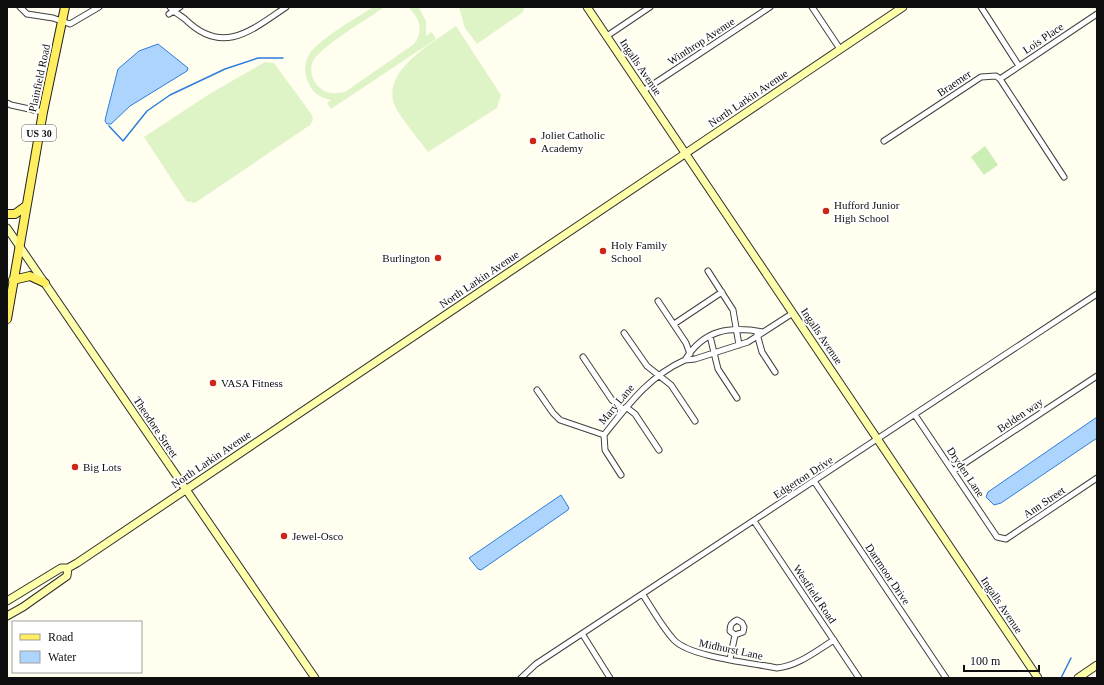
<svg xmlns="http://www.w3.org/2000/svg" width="1104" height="685" viewBox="0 0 1104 685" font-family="Georgia,serif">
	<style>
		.green { fill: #caeeb4 }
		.pitch { fill: #def4c7 }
		.water { fill: #add4fd; stroke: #2c7edc }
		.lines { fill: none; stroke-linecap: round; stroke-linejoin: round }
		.stream { stroke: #2c7edc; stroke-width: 1.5 }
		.street-casing { stroke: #414141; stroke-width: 7 }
		.secondary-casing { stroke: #303030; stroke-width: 9 }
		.primary-casing { stroke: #1f1f1f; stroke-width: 10 }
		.street { stroke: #fff; stroke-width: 5 }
		.secondary { stroke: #fdffaa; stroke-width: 7 }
		.primary { stroke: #ffee5f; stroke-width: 8 }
		.poi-dot { fill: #ce2616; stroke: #fff; stroke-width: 1.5 }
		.labels { text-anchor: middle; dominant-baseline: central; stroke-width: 4; stroke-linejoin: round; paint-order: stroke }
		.shield { fill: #fff; stroke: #565656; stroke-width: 1 }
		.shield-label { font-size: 10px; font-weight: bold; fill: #0e0e0e }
		.street-label { font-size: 11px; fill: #0e0e0e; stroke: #fff }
		.poi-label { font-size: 11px; fill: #0e0e0e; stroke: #fff; text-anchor: start }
	</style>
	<rect width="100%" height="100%" fill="#fffeef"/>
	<path class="green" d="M985,146L998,165L984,175L971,157Z"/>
	<path class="pitch" d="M373,7H385C370,17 320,47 313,61C309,69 312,81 319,87C326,94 335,94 345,92L414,44C424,31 420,18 408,7L419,8L426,21V36L432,32L436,39L331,109L327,103L331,100C321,98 312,93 308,82C304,74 304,63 309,55C317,40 357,18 373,7Z
		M459,7H524L523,12L477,44L465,28Z
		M456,26L501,95L497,108L428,152C420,141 398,115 394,104C382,70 434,42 456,26Z
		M265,62L274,63L312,115L313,120L310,125L195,203L186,201L144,137L211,93Z"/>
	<path class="water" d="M158,44L188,68L187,71L130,106L111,124H107L105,121L106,116L118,69L139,51Z
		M1097,417V438L1001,503L994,505L986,497L988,492Z
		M561,495L569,508L568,510L481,570L478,569L469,558Z"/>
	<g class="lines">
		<path class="stream" d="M109,126L123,141L147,111L170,95L225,69L258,58H283
			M1061,678L1071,658"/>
		<g class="street-casing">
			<path id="street" d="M20,7L27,14L53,18L70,24L99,7
				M170,7C174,13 181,15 186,20C223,56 252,30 286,7
				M812,7L840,49
				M981,7L1019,66
				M169,14L180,7
				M607,36L650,7
				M1000,79L1097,14
				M643,91L770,7
				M7,103L11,105L43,112
				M884,141L981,77L996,76L1000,79L1064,177
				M708,271L733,310L739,345
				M658,301L686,343L690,354
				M674,324L722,292
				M763,332C730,326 704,329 685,360L695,359L748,342L793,313
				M624,333L647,366L671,385L695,421
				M757,334L762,352L775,372
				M710,336L718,369L737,398
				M583,357L612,400L624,410
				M537,390L553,413L560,420L604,435
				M626,407L635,414L659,450
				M915,415L997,537L1006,539L1097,478
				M604,435C628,405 649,376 685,360
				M604,435L605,450L621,475
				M953,471L1097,376
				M814,481L946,678
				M754,521L859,678
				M643,595C653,610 662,627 674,640C690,657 752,663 777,668C798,666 816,651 834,640
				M583,635L610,678
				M730,659L735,635L743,632L744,627L742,623L737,620C731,623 730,625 730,631L735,635
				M521,678L536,664L1097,294"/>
		</g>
		<g class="secondary-casing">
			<path id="secondary" d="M587,7L1038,678
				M7,228L315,678
				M7,601L61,568H68L77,563L903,7
				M7,616L23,607L67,576L68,568
				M1078,678L1097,665"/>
		</g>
		<g class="primary-casing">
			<path id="primary" d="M7,214H15L26,206
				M13,280L30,276L45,283
				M7,319L43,112L65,7"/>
		</g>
		<use href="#street" class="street"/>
		<use href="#secondary" class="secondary"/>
		<use href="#primary" class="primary"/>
	</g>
	<g class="poi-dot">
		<circle cx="533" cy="141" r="4"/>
		<circle cx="826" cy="211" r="4"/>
		<circle cx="603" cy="251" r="4"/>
		<circle cx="438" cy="258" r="4"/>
		<circle cx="213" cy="383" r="4"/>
		<circle cx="75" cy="467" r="4"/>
		<circle cx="284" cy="536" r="4"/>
	</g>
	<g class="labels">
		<rect class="shield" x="22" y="125" width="34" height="16" rx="3"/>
		<g class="shield-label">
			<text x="39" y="133">US 30</text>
		</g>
		<g class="street-label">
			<text transform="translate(1043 38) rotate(-34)">Lois Place</text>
			<text transform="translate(701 41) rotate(-33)">Winthrop Avenue</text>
			<text transform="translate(641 67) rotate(56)">Ingalls Avenue</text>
			<text transform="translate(39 78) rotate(-78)">Plainfield Road</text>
			<text transform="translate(954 83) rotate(-34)">Braemer</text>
			<text transform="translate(748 98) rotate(-34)">North Larkin Avenue</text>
			<text transform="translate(479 279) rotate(-34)">North Larkin Avenue</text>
			<text transform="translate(822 336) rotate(56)">Ingalls Avenue</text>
			<text transform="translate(616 404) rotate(-50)">Mary Lane</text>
			<text transform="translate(1020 415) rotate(-34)">Belden way</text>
			<text transform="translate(156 427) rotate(56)">Theodore Street</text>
			<text transform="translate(211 459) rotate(-34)">North Larkin Avenue</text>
			<text transform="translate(966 472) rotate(56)">Dryden Lane</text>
			<text transform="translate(803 477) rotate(-33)">Edgerton Drive</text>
			<text transform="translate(1044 502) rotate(-34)">Ann Street</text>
			<text transform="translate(888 574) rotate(56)">Dartmoor Drive</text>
			<text transform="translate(815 594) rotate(56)">Westfield Road</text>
			<text transform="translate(1002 605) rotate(56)">Ingalls Avenue</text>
			<text transform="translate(731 649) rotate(12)">Midhurst Lane</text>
		</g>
		<g class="poi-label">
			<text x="541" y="135">Joliet Catholic<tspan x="541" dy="13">Academy</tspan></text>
			<text x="834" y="205">Hufford Junior<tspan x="834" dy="13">High School</tspan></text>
			<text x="611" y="245">Holy Family<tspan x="611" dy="13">School</tspan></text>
			<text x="430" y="258" text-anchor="end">Burlington</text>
			<text x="221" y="383">VASA Fitness</text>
			<text x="83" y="467">Big Lots</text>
			<text x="292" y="536">Jewel-Osco</text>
		</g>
	</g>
	<rect width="1104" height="685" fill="none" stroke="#0e0e0e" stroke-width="16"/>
	<rect x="12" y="621" width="130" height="52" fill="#ffffff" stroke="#9f9f9f"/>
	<rect x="20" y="634" width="20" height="6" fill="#ffee5f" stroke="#9f9f9f"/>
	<text x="48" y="641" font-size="12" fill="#0e0e0e">Road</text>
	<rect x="20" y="651" width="20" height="12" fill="#add4fd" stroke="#9f9f9f"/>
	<text x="48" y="661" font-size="12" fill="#0e0e0e">Water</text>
	<path d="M964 665v6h75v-6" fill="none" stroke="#0e0e0e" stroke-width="2"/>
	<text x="970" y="665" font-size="12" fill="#0e0e0e" stroke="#ffffff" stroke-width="3" paint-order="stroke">100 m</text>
</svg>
